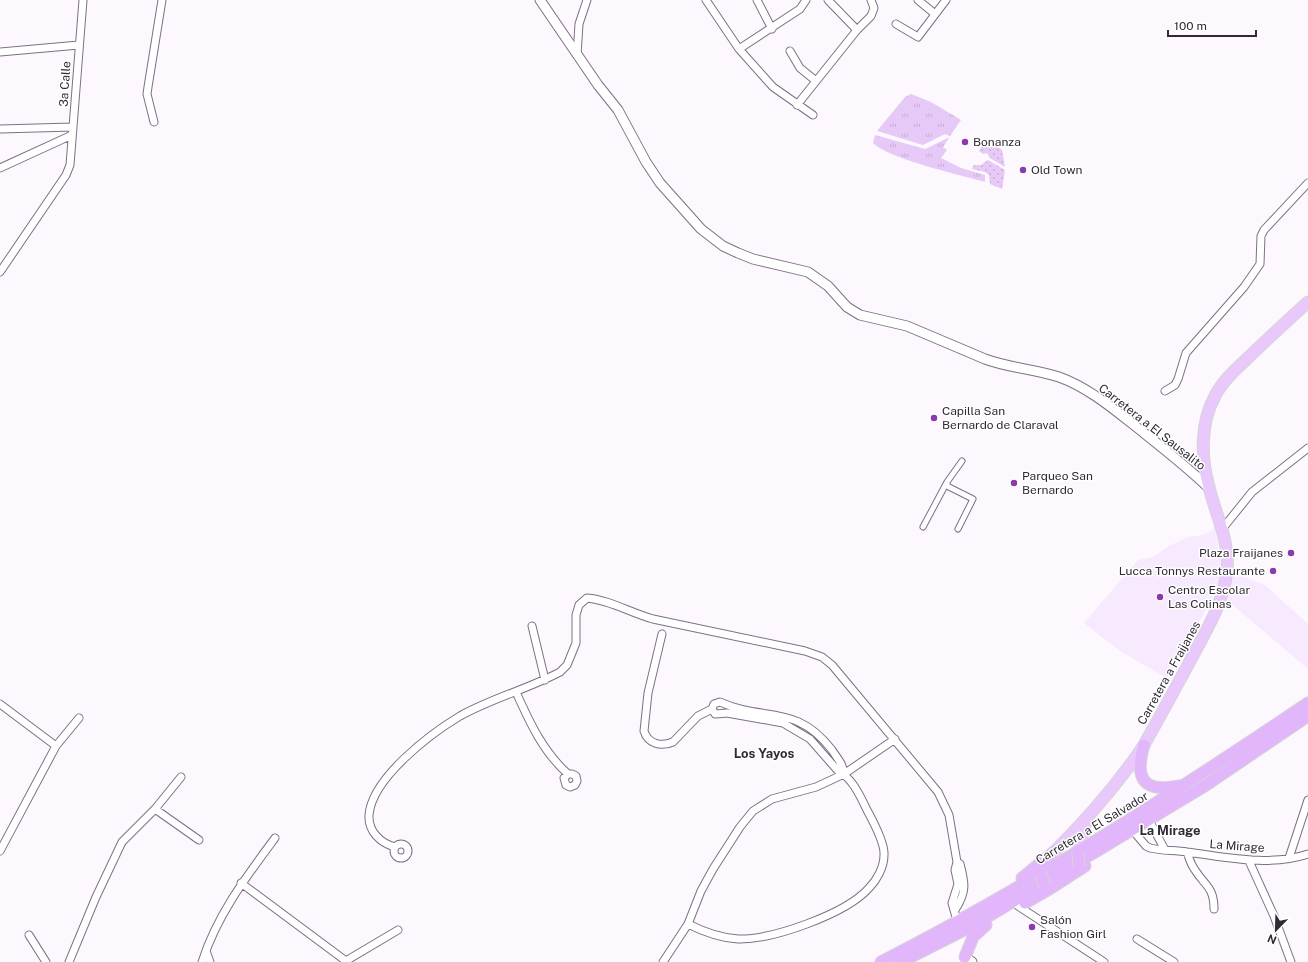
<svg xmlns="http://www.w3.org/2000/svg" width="1308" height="962" viewBox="0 0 1308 962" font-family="'Public Sans',sans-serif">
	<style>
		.built { fill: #f7e9fe }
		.grass { fill: url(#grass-tufts) }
		.park { fill: url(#park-dots) }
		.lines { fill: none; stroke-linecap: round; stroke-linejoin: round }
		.pedestrian-casing { stroke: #7f6f87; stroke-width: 7 }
		.minor-casing { stroke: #7f6f87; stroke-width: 9 }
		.tertiary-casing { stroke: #7f6f87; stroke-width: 11 }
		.primary-casing { stroke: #d6d4d6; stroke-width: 13 }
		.trunk-casing { stroke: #d6d4d6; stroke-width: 13 }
		.pedestrian { stroke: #fff; stroke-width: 5 }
		.minor { stroke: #fff; stroke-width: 7 }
		.tertiary { stroke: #fff; stroke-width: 9 }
		.primary { stroke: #e9c8fb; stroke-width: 11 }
		.trunk { stroke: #e2b6fa; stroke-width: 11 }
		.trunk-bridge-casing { stroke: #d6d4d6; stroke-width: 13; stroke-linecap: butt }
		.trunk-bridge { stroke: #e2b6fa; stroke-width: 11 }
		.poi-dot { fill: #893bac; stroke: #fff; stroke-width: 1.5 }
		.labels { text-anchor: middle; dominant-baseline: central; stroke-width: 3; stroke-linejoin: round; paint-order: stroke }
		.street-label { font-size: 12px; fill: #312a34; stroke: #fff }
		.poi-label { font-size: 12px; fill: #312a34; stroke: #fff; text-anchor: start }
		.neighbourhood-label { font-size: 13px; font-weight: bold; fill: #312a34; stroke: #fff }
	</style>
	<defs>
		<pattern id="grass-tufts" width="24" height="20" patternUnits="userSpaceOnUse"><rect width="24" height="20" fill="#e7c9f8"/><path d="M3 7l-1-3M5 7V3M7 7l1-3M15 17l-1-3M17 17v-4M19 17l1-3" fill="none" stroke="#c7add5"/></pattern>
		<pattern id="park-dots" width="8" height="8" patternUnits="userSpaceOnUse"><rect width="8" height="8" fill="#e7c9f8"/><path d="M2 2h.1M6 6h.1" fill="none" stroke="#c7add5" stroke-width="1.8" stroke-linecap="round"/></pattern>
	</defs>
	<rect width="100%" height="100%" fill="#fcf8fe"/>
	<path class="built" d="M1215,528L1222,571L1219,586L1168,679L1120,651L1084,623L1138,560L1153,557L1169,546L1188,537L1203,535Z
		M1234,573L1265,585L1308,624V669L1228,601Z"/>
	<path class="grass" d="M911,94L931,102L961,120L950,136L945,134L923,145L877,131L905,97Z
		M875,135L925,149L948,138H949L943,147L947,150L941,158L961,168L985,175V182C961,175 889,159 873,143Z"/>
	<path class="park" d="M986,139L1002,150L1005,167L990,158L987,153L983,154L979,151Z
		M988,160L1005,170L1002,189L990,184L989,175L985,172L972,169L974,165H981Z"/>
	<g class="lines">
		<g class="pedestrian-casing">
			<path id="pedestrian" d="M947,482V486L973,499L958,529
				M923,527L947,482L962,461"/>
		</g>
		<g class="minor-casing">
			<path id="minor" d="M706,0L739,49L800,9L806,0
				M757,0L772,29
				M828,0L857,30
				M918,0L935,14
				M896,24L918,37L946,0
				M739,49L773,87L813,115
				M790,51L800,68L816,81
				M0,52L79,45
				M577,55L579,24L587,0
				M797,105L857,30L871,16L874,8L871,0
				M154,122L147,94L148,87L162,0
				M0,129L73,127
				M0,168L72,135
				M0,272L66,175L70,165L83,0
				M1165,391L1175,385L1178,379L1186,353L1244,287L1260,264L1261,236L1264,230L1308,183
				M1223,528L1252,492L1308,448
				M532,626L545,680
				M662,634L648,693L644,731C648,744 661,747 673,742L698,716L712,709
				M516,692C529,721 543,752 568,774H572L576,776L577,781L575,785L570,787L566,785L564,778L568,774
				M0,704L56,746
				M155,809L199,840
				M1150,822L1165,850
				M1135,833L1146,846L1150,848C1162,851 1175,850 1187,852C1227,857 1268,867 1308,854
				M394 851a7 7 0 1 1 14 0a7 7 0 1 1-14 0Z
				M395,847C380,843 368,831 369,815C372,778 430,734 460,716C492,698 528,689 560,672L567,665L576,643V615L579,605L587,598C610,600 631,613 653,619L805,651L822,657L832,665L938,792L949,815L957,862L955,870L958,884L952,903L956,917
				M0,851L56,746L79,718
				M1187,852C1189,858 1191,865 1195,870C1205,886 1214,887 1214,909
				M1289,858L1308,800
				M1249,861L1274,916L1291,962
				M241,883L346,961
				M1018,906L1104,962
				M955,910C967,892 965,883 960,864L957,862
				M688,924C704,932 720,938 738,939C772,940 846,914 869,888C877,880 884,867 884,855C885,844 873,821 867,810C861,798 852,777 839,772L810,739L783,723L727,713L715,714L712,709L714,704L720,702C764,722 796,703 832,750C837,758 844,765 844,774
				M29,935L46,962
				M1137,939L1174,962
				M206,951L210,962
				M69,962L96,897L122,842L155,809L181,777
				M202,962C217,915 246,877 275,838
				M344,962L398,930
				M663,962L688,924L701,891L713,869L740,827L753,811L772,799L816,787L844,774L895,739"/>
		</g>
		<g class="tertiary-casing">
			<path id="tertiary" d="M540,0L598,85L618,110L646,162L660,183L701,229L723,246L738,253L753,259L808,272L828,286L847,307L860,315L907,326L985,359C1009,368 1035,369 1059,377C1087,387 1111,407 1134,425C1159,445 1185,465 1209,488
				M965,957L972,962"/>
		</g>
		<g class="primary-casing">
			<path id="primary" d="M1078,848L1086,822
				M1055,851C1088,818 1118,784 1144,745C1159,718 1174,691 1189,663C1204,634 1223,605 1227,572C1230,541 1216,516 1209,487C1201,458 1200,423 1215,396C1224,378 1241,365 1255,351C1273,334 1290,318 1308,302"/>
		</g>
		<g class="trunk-casing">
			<path id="trunk" d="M1144,745C1134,780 1144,793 1180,786
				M1022,878L1055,851
				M1025,903L1051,888L1085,866
				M965,957L973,937L986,925
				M881,962C1030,886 1170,796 1308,703
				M901,962L974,925L1203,787L1308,716"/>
		</g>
		<use href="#pedestrian" class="pedestrian"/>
		<use href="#minor" class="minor"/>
		<use href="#tertiary" class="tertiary"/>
		<use href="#primary" class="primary"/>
		<use href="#trunk" class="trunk"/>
		<g class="trunk-bridge-casing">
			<path id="trunk-bridge" d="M1078,851L1079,867
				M1040,874L1045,886"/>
		</g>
		<use href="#trunk-bridge" class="trunk-bridge"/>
	</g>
	<g class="poi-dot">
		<circle cx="965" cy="142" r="4"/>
		<circle cx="1023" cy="170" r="4"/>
		<circle cx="934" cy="418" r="4"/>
		<circle cx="1014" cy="483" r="4"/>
		<circle cx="1291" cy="553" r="4"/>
		<circle cx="1273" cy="571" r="4"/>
		<circle cx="1160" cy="597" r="4"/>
		<circle cx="1032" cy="927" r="4"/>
	</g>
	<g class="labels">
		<g class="street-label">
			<text transform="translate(65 84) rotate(-86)">3a Calle</text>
			<text transform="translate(1152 427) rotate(38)">Carretera a El Sausalito</text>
			<text transform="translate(1169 673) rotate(-61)">Carretera a Fraijanes</text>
			<text transform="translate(1092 828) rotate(-31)">Carretera a El Salvador</text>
			<text transform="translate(1237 846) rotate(4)">La Mirage</text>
		</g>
		<g class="poi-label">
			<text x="973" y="142">Bonanza</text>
			<text x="1031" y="170">Old Town</text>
			<text x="942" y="411">Capilla San<tspan x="942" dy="14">Bernardo de Claraval</tspan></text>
			<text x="1022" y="476">Parqueo San<tspan x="1022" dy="14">Bernardo</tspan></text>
			<text x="1283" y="553" text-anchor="end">Plaza Fraijanes</text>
			<text x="1265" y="571" text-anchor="end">Lucca Tonnys Restaurante</text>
			<text x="1168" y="590">Centro Escolar<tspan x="1168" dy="14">Las Colinas</tspan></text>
			<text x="1040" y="920">Salón<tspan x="1040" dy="14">Fashion Girl</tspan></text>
		</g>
		<g class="neighbourhood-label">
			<text x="764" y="753">Los Yayos</text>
			<text x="1170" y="830">La Mirage</text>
		</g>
	</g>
	<g transform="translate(1276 930) rotate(203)" stroke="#ffffff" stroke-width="3" paint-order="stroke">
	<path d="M0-3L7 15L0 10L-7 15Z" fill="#312a34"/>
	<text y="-6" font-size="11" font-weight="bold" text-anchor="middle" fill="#312a34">N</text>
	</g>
	<path d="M1168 30v6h88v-6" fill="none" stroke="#312a34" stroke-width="2"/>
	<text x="1174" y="30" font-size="12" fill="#312a34" stroke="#ffffff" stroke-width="3" paint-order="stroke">100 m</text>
</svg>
